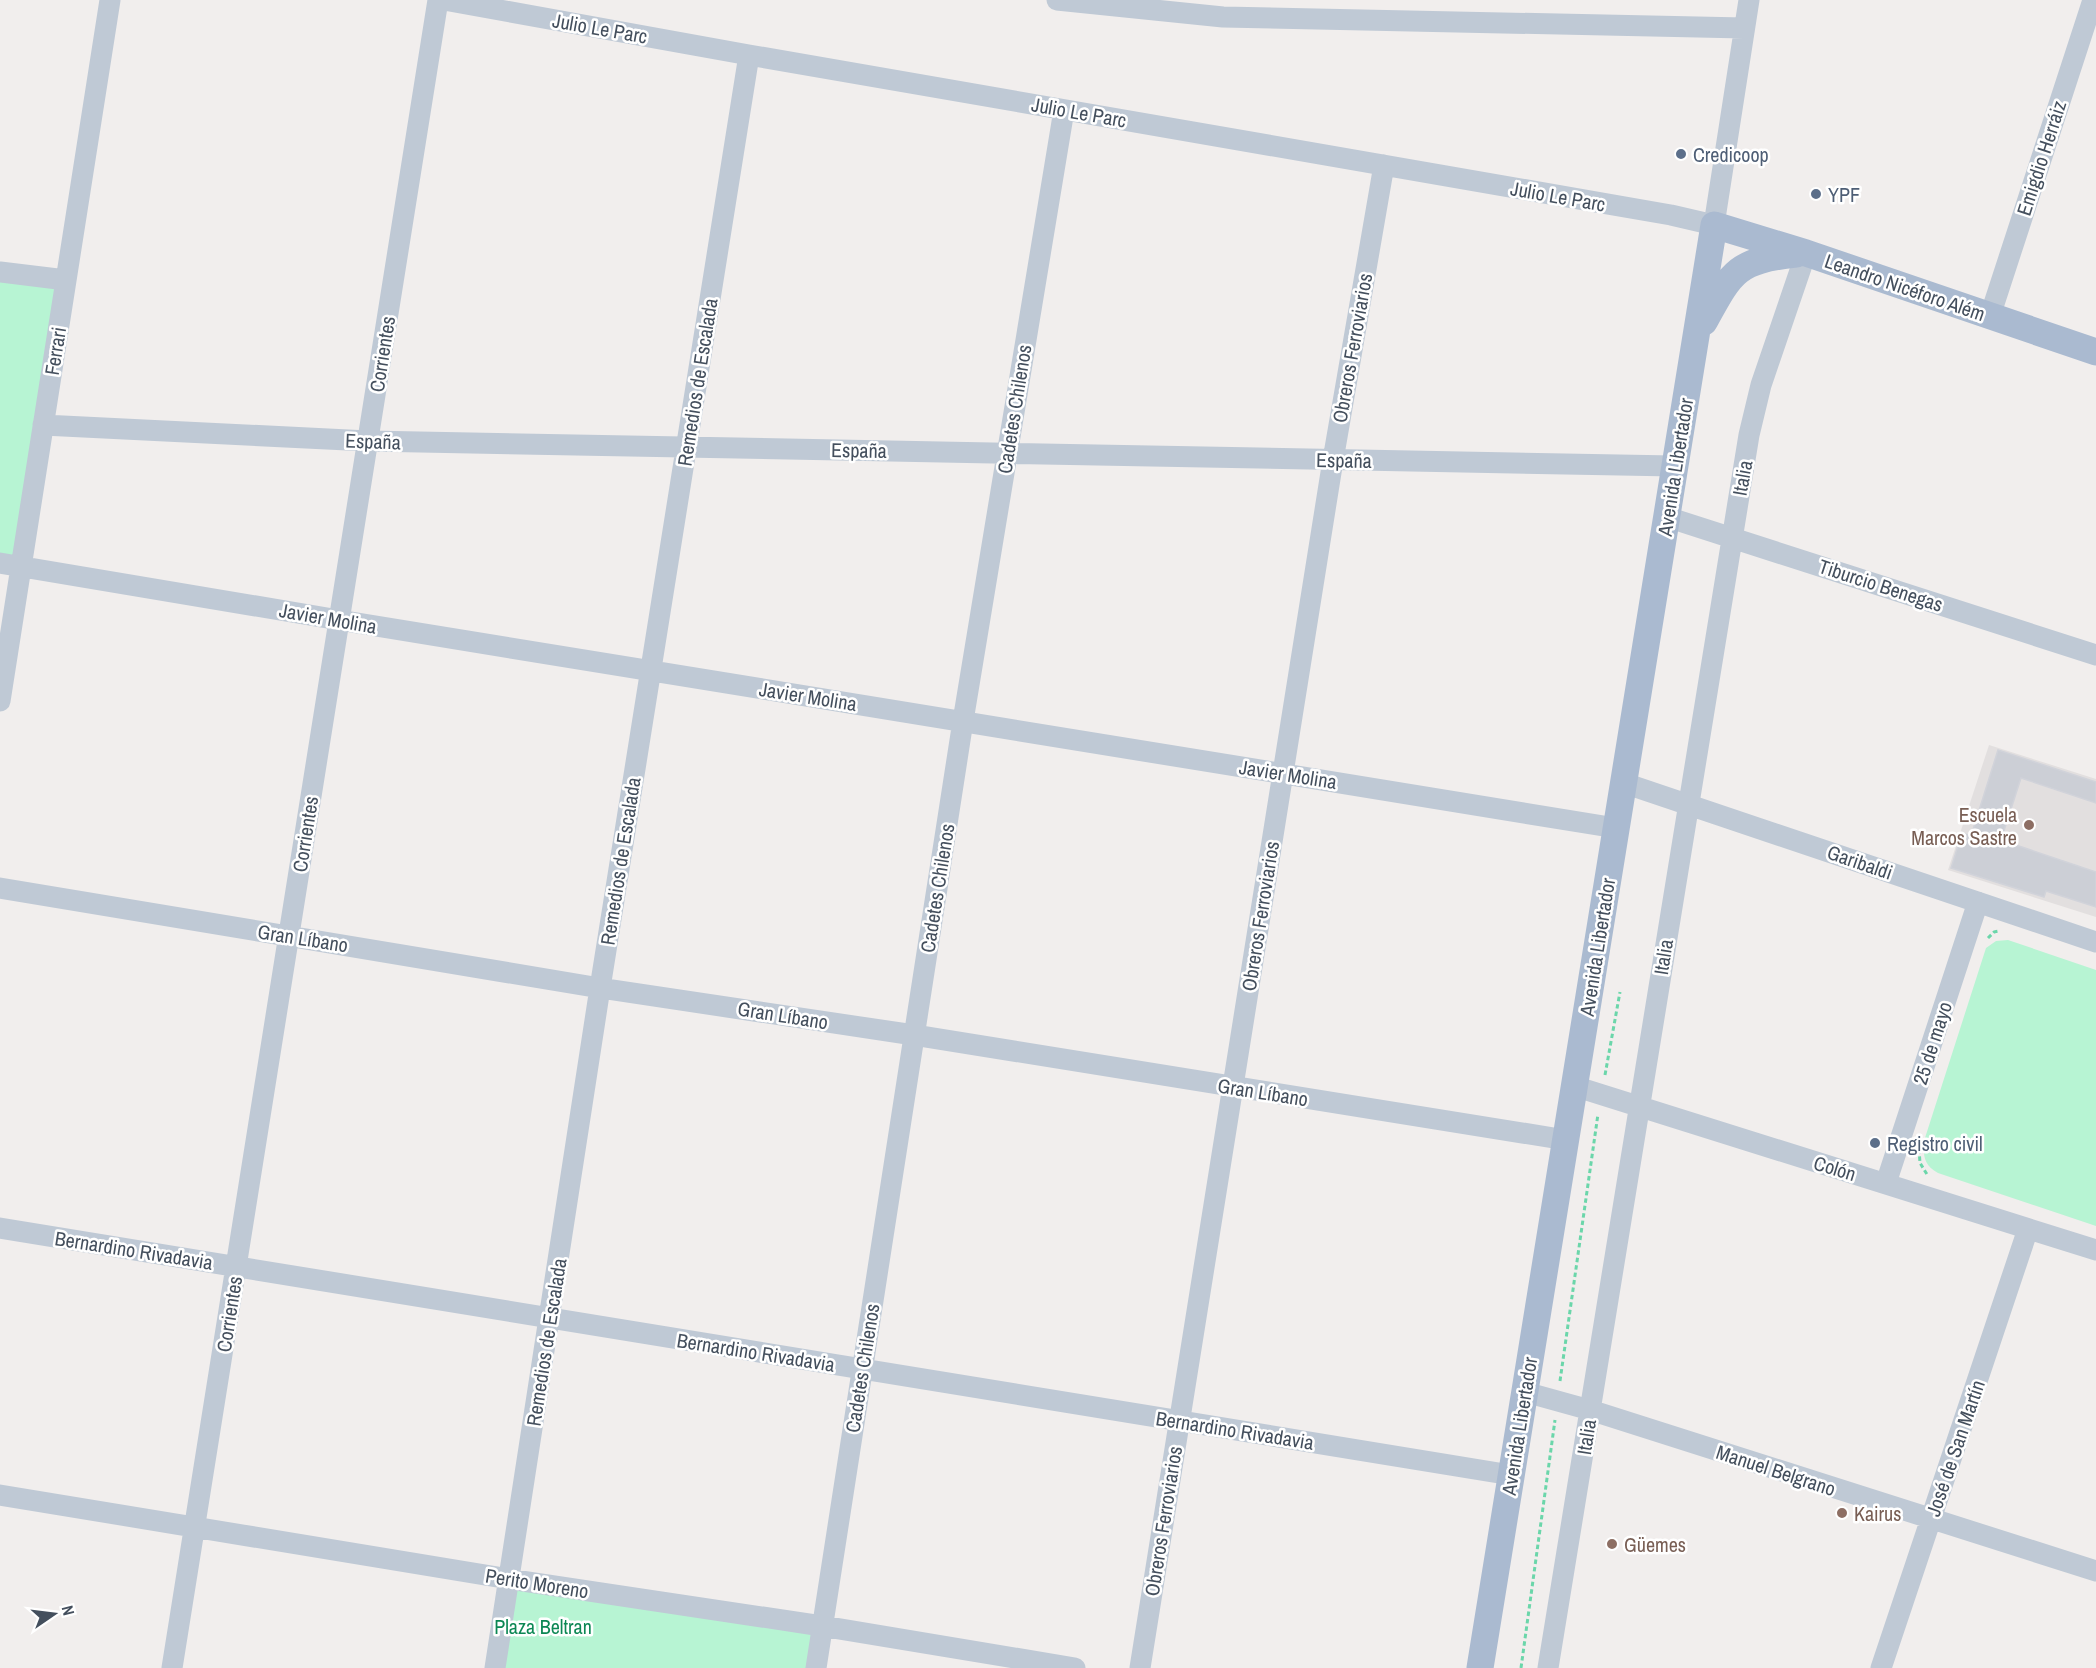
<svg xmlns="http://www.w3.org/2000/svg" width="2096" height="1668" viewBox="0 0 2096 1668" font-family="'Archivo Narrow',sans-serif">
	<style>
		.education { fill: #e2dfdf }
		.green { fill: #b7f4d3 }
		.building { fill: #cccfd6; stroke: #d1d3da; stroke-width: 1.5 }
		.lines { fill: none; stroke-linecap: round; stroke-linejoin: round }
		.path { stroke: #6bd6aa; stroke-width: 3; stroke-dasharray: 4.5 3; stroke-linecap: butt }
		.minor { stroke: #bfc9d5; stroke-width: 21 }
		.major { stroke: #aabad0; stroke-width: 27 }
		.service-dot { fill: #5c6f8a; stroke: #fff; stroke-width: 2 }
		.education-dot { fill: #8d6e63; stroke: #fff; stroke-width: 2 }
		.labels { text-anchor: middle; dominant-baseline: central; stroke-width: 5; stroke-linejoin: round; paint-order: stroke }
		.street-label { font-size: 20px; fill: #444f5d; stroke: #fff }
		.service-label { font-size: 20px; fill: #4e5e75; stroke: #fff; text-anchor: start }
		.education-label { font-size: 20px; fill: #785e54; stroke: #fff; text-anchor: start }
		.park-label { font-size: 20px; fill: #0c8754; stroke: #fff }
	</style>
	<rect width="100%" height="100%" fill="#f1eeed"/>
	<path class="education" d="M1989,745L2096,779V917L1948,870Z"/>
	<path class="green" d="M0,272L66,280L22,566L0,563Z
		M2008,940L2096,970V1226L1938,1173C1924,1165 1923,1156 1924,1141L1986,948L1996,941Z
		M509,1579L822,1626L816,1668H495Z"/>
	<path class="building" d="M1998,750L2096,782V803L2021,778L2001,840L2096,872V907L2046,891L2044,897L1951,868L1962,833L1971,836Z"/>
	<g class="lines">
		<path class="path" d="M1988,938L1994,932L1999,931
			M1605,1075L1620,992
			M1919,1149L1920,1163L1928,1176
			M1560,1381L1598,1114
			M1521,1668L1555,1420"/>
		<path class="minor" d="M444,0L749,55L1671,215L1714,225L1749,0
			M1057,0L1223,17L1744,28
			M0,272L66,280
			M1990,316L2093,0
			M43,425L368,441L1674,466
			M1667,517L2096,655
			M0,563L339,620L1616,828
			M0,701L110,0
			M1624,783L2096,942
			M0,888L600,988L914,1035L1566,1140
			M1574,1086L2096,1250
			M1886,1183L1978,902
			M0,1228L1511,1475
			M1525,1392L1590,1410L2096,1571
			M0,1495L509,1579L822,1626L1075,1668
			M172,1668L438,0
			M495,1668L600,988L749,55
			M816,1668L963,721L1064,110
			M1140,1668L1333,460L1384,165
			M1548,1668L1749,435L1761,385L1806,253
			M1881,1668L2028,1229"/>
		<path class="major" d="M1704,322C1732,271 1736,261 1796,254
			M1480,1668L1714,225L1806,253L2096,352"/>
	</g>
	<g class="service-dot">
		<circle cx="1681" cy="154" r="6"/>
		<circle cx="1816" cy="194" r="6"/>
		<circle cx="1875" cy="1143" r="6"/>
	</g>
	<g class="education-dot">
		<circle cx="2029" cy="825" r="6"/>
		<circle cx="1842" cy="1513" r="6"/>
		<circle cx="1612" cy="1544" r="6"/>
	</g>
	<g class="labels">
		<g class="street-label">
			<text transform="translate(600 28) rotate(10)">Julio Le Parc</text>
			<text transform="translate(1079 112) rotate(10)">Julio Le Parc</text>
			<text transform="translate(2041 158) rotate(-72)">Emigdio Herráiz</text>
			<text transform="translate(1558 196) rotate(10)">Julio Le Parc</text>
			<text transform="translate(1905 287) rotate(19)">Leandro Nicéforo Além</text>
			<text transform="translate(1352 348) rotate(-80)">Obreros Ferroviarios</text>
			<text transform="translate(55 351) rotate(-81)">Ferrari</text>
			<text transform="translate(382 354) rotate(-81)">Corrientes</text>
			<text transform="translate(697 382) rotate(-81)">Remedios de Escalada</text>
			<text transform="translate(1014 409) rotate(-81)">Cadetes Chilenos</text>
			<text transform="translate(373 441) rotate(2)">España</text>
			<text transform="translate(859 450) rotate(1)">España</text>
			<text transform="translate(1344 460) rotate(1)">España</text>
			<text transform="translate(1675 467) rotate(-81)">Avenida Libertador</text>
			<text transform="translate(1742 478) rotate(-80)">Italia</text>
			<text transform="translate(1881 585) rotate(18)">Tiburcio Benegas</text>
			<text transform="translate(328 618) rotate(10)">Javier Molina</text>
			<text transform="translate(808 696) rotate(9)">Javier Molina</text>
			<text transform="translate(1288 774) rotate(9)">Javier Molina</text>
			<text transform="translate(305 834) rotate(-81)">Corrientes</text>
			<text transform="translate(620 861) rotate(-81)">Remedios de Escalada</text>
			<text transform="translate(1860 862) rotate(19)">Garibaldi</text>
			<text transform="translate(937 888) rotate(-81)">Cadetes Chilenos</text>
			<text transform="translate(1260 916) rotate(-81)">Obreros Ferroviarios</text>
			<text transform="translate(303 938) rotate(9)">Gran Líbano</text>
			<text transform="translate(1597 947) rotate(-81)">Avenida Libertador</text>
			<text transform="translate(1663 957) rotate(-81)">Italia</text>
			<text transform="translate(783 1015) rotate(9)">Gran Líbano</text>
			<text transform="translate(1932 1043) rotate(-72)">25 de mayo</text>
			<text transform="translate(1263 1092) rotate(9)">Gran Líbano</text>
			<text transform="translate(1835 1168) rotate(17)">Colón</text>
			<text transform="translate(134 1250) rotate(9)">Bernardino Rivadavia</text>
			<text transform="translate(229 1314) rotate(-81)">Corrientes</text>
			<text transform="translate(546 1342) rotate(-81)">Remedios de Escalada</text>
			<text transform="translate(756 1352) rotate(9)">Bernardino Rivadavia</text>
			<text transform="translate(862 1368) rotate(-81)">Cadetes Chilenos</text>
			<text transform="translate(1519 1426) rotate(-81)">Avenida Libertador</text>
			<text transform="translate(1235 1430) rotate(9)">Bernardino Rivadavia</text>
			<text transform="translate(1586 1437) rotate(-81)">Italia</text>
			<text transform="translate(1955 1448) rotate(-71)">José de San Martín</text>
			<text transform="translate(1776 1470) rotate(18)">Manuel Belgrano</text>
			<text transform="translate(1163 1521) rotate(-81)">Obreros Ferroviarios</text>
			<text transform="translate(537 1583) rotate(9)">Perito Moreno</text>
		</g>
		<g class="service-label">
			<text x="1693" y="154">Credicoop</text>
			<text x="1828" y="194">YPF</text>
			<text x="1887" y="1143">Registro civil</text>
		</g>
		<g class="education-label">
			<text x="2017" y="814" text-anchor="end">Escuela<tspan x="2017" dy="23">Marcos Sastre</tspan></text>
			<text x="1854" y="1513">Kairus</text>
			<text x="1624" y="1544">Güemes</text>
		</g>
		<g class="park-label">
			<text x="543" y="1626">Plaza Beltran</text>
		</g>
	</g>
	<g transform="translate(54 1614) rotate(76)" stroke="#ffffff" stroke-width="4.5" paint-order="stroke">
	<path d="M0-4.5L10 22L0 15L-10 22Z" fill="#444f5d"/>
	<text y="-9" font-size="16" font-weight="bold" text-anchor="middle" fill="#444f5d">N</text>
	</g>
</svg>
